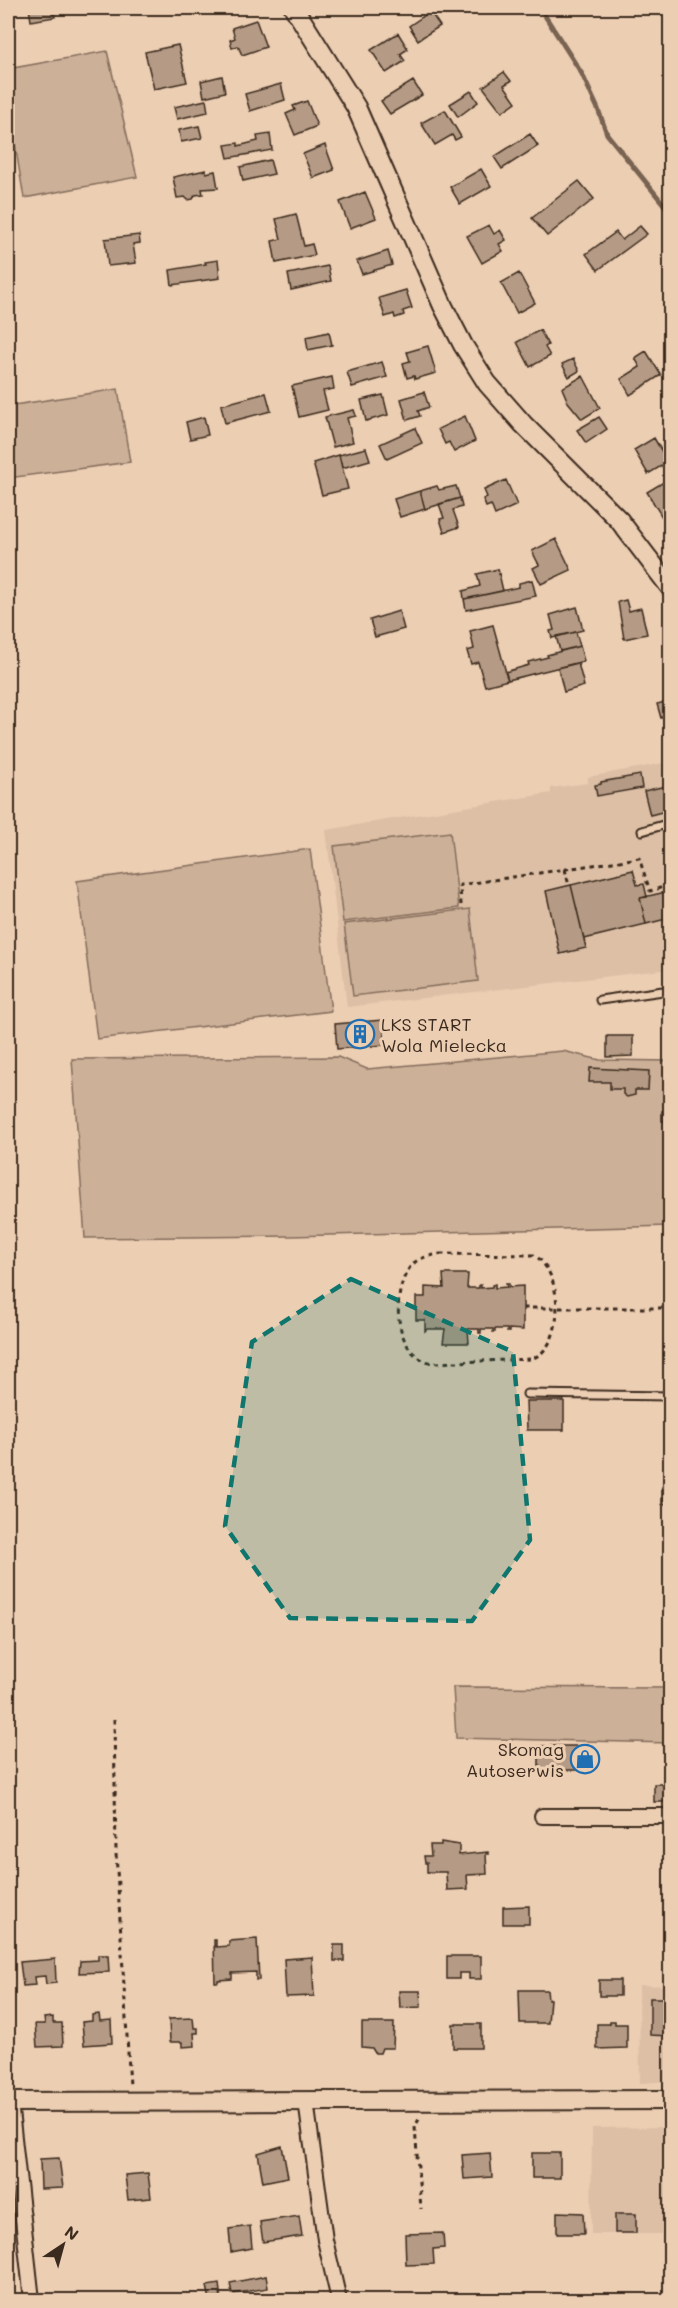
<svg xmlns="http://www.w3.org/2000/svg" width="678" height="2308" viewBox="0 0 678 2308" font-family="Mali,sans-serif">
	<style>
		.built { fill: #dcbfa5 }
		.green { fill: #ccb098; stroke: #846d5b; stroke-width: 1.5 }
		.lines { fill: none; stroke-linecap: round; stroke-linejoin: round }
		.stream { stroke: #786251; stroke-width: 5 }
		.building { fill: #b59b85; stroke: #3b2a1e; stroke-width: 1.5 }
		.service-casing { stroke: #3b2a1e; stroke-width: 11 }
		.minor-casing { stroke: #3b2a1e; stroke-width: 18 }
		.tertiary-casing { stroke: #3b2a1e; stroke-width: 22 }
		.path { stroke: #3b2a1e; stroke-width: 3; stroke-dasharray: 4.5 4.5; stroke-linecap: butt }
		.service { stroke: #ecceb3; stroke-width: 7 }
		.minor { stroke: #ecceb3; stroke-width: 14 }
		.tertiary { stroke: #ecceb3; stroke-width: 18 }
		.marked { fill: #0f766e; fill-opacity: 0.2; stroke: #0f766e; stroke-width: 4.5; stroke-dasharray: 12 8; stroke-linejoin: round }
		.labels { text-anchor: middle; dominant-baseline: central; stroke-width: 6; stroke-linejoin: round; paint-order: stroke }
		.poi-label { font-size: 18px; fill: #3b2a1e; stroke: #ecceb3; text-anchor: start }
	</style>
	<rect width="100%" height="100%" fill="#ecceb3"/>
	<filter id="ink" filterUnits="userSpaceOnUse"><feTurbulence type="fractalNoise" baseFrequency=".0167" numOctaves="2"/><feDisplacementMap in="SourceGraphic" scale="12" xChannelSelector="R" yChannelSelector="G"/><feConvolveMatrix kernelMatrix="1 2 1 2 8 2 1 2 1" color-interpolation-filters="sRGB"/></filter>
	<g filter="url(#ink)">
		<path class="built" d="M670,762V969L347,1007L326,830L551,793V788L588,783V777Z
			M639,1985L670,1986V2081L640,2083Z
			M670,2127V2234H591L592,2128Z"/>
		<path class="green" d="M107,51L137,177L24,198L14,138H8V69Z
			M118,389L130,462L8,478V406Z
			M450,832L459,908L343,922L334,846Z
			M310,849L331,1011L97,1039L77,881Z
			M470,909L478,981L353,996L344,924Z
			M563,1051L600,1060L670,1061V1226L291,1236L85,1238L72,1059L338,1057L367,1069Z
			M453,1687L670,1688V1743L456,1738Z"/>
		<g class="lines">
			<path class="stream" d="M540,8L582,74L598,109L607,134L670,212"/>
		</g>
		<path class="building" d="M29,8H53L55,17L31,21Z
			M432,8H445L433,16L440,26L418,40L409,26L431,11L429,9Z
			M256,20L266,47L242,55L238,46L232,48L230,40L235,38L232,28Z
			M398,33L408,49L400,54L405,61L386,73L371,50Z
			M178,45L187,82L154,89L145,52Z
			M504,72L511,81L504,85L516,102L502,112L483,87Z
			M222,76L225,92L204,97L201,81Z
			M413,81L422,95L390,114L381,101Z
			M281,84L285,100L250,111L245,94Z
			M471,91L478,102L458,117L450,104Z
			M206,100L208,112L177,119L174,107Z
			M307,101L317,126L295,135L286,114L295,110L293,106Z
			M445,110L461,137L455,140L452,135L435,145L421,123Z
			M199,126L202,138L181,142L179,130Z
			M270,134L272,150L228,158L225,145L238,143V146L258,141L257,136Z
			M530,134L538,146L502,169L494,157Z
			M325,145L334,170L313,178L303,154Z
			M270,160L274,174L243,181L240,167Z
			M481,169L491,186L460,204L450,187Z
			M206,170V173L215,171L218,188L202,189L203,194L195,195L193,199L188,200L185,197L177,198L173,177Z
			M579,181L594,199L547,236L532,218Z
			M365,192L376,218L350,228L340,202Z
			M296,214L304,246L312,244L315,255L276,263L272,241L281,239L276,219Z
			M489,225L494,234L500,230L506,240L499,244L503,251L482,263L467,236Z
			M640,226L647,234L598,270L586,254L616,232L622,240Z
			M139,235L140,243L133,244L136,263L108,266L105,239Z
			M388,251L392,265L362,274L357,261Z
			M218,260L220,278L172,285L170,270L206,264L205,262Z
			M328,266L331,281L291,290L288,274Z
			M519,273L535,303L517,313L501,283Z
			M406,290L412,308L403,311L404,315L395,318L394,314L385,317L379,298Z
			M540,330L548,345L545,347L550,356L530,367L517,342Z
			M329,332L332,345L308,350L306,337Z
			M428,346L436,373L415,379L414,376L407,378L403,363L410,361L407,352Z
			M646,351L661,375L630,395L621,379L640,367L635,358Z
			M573,359L579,371L569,377L562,364Z
			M382,362L387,377L352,387L347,372Z
			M583,376L600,408L582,419L568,402L562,388Z
			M332,377L334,389L323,391L328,410L299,417L292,386Z
			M424,392L429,407L418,411L420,416L407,420L401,399Z
			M266,393L271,411L225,423L221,405Z
			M383,395L388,415L366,421L361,400Z
			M354,410L356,416L347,418L353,442L333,447L325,417Z
			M465,416L475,441L454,452L449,442L445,444L438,429Z
			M204,417L208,435L190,439L186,422Z
			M599,417L607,429L586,443L577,430Z
			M415,428L422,443L387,459L380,444Z
			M654,438L668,462L648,474L634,450Z
			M366,448L370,460L342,468L339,455Z
			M339,455L348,489L322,495L313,463Z
			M506,480L517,505L495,515L491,505L486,507L483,499L487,497L484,490Z
			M667,480L670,486V512L662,517L647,492Z
			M437,486L439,490L456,486L460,498L425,509L420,491Z
			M420,491L425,509L400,517L394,499Z
			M460,498L462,507L453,510L459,527L444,532L440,519L444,518L439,504Z
			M556,539L571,570L541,584L533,568L539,565L532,551Z
			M498,569L503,591L464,599L463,591L480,586L477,574Z
			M532,580L536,596L466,610L464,599L519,587V583Z
			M626,600L629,611L641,608L647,634L624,639L618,602Z
			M577,607L583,630L552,638L550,631L554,630L550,615Z
			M399,611L404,629L375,637L370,620Z
			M493,625L508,680L485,686L478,662L471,664L467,651L474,649L470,631Z
			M576,632L580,646L560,651L556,636Z
			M580,646L584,661L508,680L505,672L529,665L528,662L548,657L547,655Z
			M578,663L584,686L564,692L558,668Z
			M670,701V716L661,718L657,704Z
			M640,775L642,788L597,796L595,785L601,784V782Z
			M670,785V810L650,815L644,791Z
			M633,870L637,885L644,884L647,897L640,898L646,924L584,939L571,885Z
			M571,885L586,948L560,954L546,891Z
			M670,891V918L646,924L640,898Z
			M383,1020L385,1045L337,1049L335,1024Z
			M607,1036H633V1056L607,1057Z
			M590,1068L649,1071L648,1090H635V1095L627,1097L623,1094V1089H610V1082H589Z
			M662,1111H670V1140V1121H662Z
			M443,1274H468L467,1288H479V1285H481V1288L492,1287V1285L495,1284V1288L507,1287L506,1284H509V1287L523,1286V1330L509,1329V1332H507V1329H495V1332H493V1329H481V1333H479V1329H468L469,1343H443L445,1329H427L425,1331V1320H416V1297H425V1287L444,1288Z
			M526,1401H564V1430H527Z
			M662,1487H670V1523H668V1504H662Z
			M539,1746H592L593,1770H539Z
			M654,1784H670V1802H654Z
			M441,1842L459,1845V1855L488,1852L489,1854H486L487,1874L467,1875L468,1889L447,1890L446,1872H427V1863H425L424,1856H431L430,1845H441Z
			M529,1906V1924H503V1907Z
			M257,1939L259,1980H256V1972L232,1973V1979L218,1980V1982H215L214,1940H216V1947L229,1946V1941Z
			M334,1945H344V1961H334Z
			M98,1955H108L109,1972L79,1973L80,1961L98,1960Z
			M447,1956H481V1979H469V1973H459V1979H447Z
			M312,1957L314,1996L286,1997L284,1959Z
			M55,1959L56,1983L46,1984L45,1976L34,1977L35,1985L23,1986L20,1962Z
			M599,1980H620V1996H599Z
			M519,1990H547L548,1999H550L548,2023H520Z
			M399,1991H420L421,2007L400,2008Z
			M650,1998H670V2036L650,2035Z
			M99,2014L100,2021L111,2020L112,2043L84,2045L82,2022L92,2021V2015Z
			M53,2017V2023H62L63,2046L37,2047L35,2024H45L44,2018Z
			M193,2018L194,2028H198V2033H194L195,2046L182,2047V2042H170L169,2019Z
			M610,2021H615V2024H627V2048L597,2049V2024H610Z
			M362,2023H394L393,2048H382L380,2053H375L372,2048L362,2047Z
			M453,2024H481V2048H453Z
			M282,2146L288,2177L263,2182L258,2153Z
			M490,2153L492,2177L464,2179L462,2155Z
			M532,2153H560V2178H532Z
			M59,2158L63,2188L41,2189L40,2159Z
			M148,2173L151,2198L128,2200L125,2175Z
			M557,2212L583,2213L584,2234H557Z
			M615,2214H636V2233H615Z
			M299,2216L302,2236L263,2242L260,2222Z
			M250,2226L252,2248L231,2252L229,2229Z
			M443,2233L444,2248L433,2249L434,2264L406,2265L405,2234Z
			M266,2276L268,2288L232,2294L230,2283Z
			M219,2284L221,2300H210L207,2286Z"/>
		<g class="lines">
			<g class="service-casing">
				<path id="service" d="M642,831L670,823
					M600,1000L670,990
					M527,1394L670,1396"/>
			</g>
			<g class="minor-casing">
				<path id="minor" d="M542,1816H670
					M306,2101L325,2240L339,2300
					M10,2102L32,2300"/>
			</g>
			<g class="tertiary-casing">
				<path id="tertiary" d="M294,8L356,107L443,306L463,345L487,383L523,424L619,520L670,587
					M8,2102L670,2100"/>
			</g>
			<path class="path" d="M565,869L569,886
				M461,905L460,885L639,858L650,891L670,885
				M440,1254L534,1255C564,1273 566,1348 531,1359C506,1360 482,1361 457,1362C448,1362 437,1364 429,1362C393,1353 391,1290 411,1266C418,1257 430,1256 440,1254Z
				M523,1308H670
				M114,1719L116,1853L130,2086
				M419,2119L415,2127L421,2209"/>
			<use href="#service" class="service"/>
			<use href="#minor" class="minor"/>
			<use href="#tertiary" class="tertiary"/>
		</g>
	</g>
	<path class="marked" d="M351,1279L513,1352L530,1540L472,1621L290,1618L225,1526L252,1342Z"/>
	<defs>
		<g id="building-ring" transform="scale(1.5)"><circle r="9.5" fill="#ecceb3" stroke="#1f6fb2" stroke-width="1.5"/><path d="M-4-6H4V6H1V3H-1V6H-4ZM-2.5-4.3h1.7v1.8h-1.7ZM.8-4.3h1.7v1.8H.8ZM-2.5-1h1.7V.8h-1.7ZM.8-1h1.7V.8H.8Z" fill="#1f6fb2"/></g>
		<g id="shop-ring" transform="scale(1.5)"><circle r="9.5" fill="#ecceb3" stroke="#1f6fb2" stroke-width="1.5"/><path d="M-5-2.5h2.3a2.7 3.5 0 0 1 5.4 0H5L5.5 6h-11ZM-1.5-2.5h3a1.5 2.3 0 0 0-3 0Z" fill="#1f6fb2"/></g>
	</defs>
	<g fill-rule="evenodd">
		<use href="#building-ring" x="360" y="1034"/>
		<use href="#shop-ring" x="585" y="1759"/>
	</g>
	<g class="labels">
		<g class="poi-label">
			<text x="381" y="1024">LKS START<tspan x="381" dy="21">Wola Mielecka</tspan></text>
			<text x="564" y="1749" text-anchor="end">Skomag<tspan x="564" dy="21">Autoserwis</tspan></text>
		</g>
	</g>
	<rect width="678" height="2308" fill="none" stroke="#ecceb3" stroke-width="30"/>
	<rect x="15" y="15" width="648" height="2278" fill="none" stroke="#3b2a1e" stroke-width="2" filter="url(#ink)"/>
	<g transform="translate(63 2245) rotate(36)" stroke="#ecceb3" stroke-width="4.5" paint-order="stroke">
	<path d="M0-4.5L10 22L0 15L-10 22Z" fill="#3b2a1e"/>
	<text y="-9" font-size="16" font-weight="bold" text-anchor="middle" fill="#3b2a1e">N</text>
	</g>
</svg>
